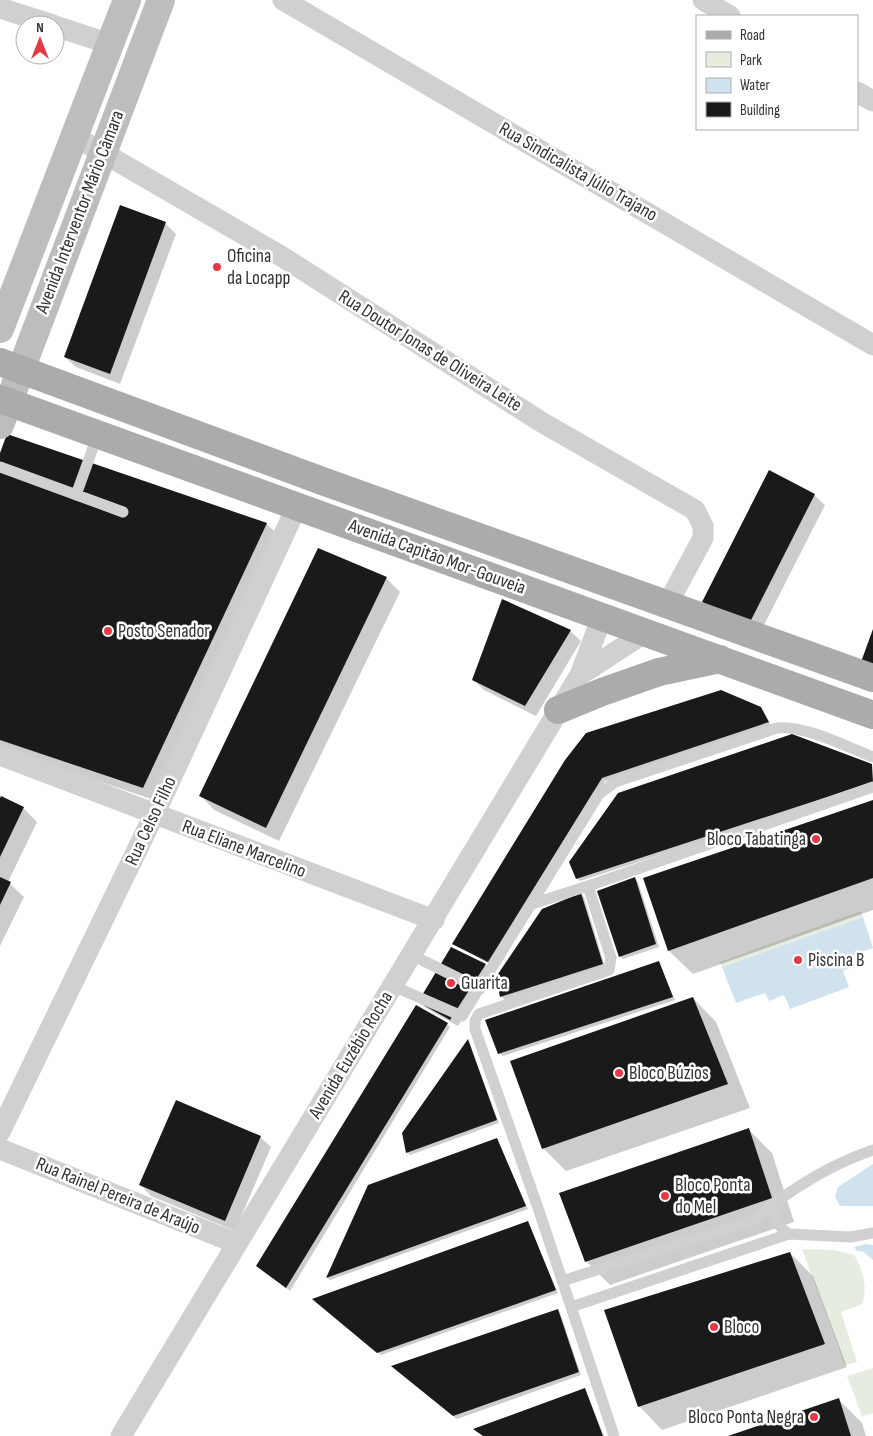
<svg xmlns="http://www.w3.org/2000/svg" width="873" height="1436" viewBox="0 0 873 1436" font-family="'Sofia Sans Condensed',sans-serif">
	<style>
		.green { fill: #e6ecdf }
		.water { fill: #cfe2ee }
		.shadow { fill: #0003 }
		.building { fill: #1a1a1a }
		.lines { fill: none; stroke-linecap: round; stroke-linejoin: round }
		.service { stroke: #d0d0d0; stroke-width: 11 }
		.minor { stroke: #d0d0d0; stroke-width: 21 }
		.secondary { stroke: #bdbdbd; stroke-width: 28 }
		.primary { stroke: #ababab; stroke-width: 28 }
		.poi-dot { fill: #e63946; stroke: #fff; stroke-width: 2 }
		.labels { text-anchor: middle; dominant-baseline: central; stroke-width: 5; stroke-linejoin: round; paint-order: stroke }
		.street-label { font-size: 19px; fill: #333; stroke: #fff }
		.poi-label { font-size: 19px; fill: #333; stroke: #fff; text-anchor: start }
	</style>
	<rect width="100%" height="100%" fill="#fff"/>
	<path class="green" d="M861,911L863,917L722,967L720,962Z
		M802,1249L834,1250L854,1255C863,1269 868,1287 862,1304L841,1312L857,1362L845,1365Z
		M873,1368V1413L862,1416L847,1376Z"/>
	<path class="water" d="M863,917L873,948L853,955L857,965L843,971L849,987L790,1009L784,995L769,1001L765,993L736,1003L722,967Z
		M873,1164V1206H840L835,1197L838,1187Z
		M865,1244L873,1245V1260L862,1251H857L854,1247Z"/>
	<path class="shadow" d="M165,223L176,234L120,384L76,367L65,357Z
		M8,436L267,524L280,537L157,801L0,748V457Z
		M814,495L825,505L759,635L714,613Z
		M386,578L400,592L279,841L214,810L201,796Z
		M570,631L581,641L536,716L484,690L473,679Z
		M760,708L771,725L605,781L492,965L454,944L566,761Z
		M871,765L873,786L580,881L577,878Z
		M0,801L23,808L37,822L8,882L24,897L0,946Z
		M873,801V910L693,974L669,951L645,879Z
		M635,879L638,882L659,947L623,959L620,956Z
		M581,894L584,897L605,967L505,1000L502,997L497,977Z
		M659,963L675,1000L503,1056L499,1053Z
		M485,965L492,972L458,1026L426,1008L419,1001Z
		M693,998L716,1022L750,1108L566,1171L543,1148Z
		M447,1024L450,1027L290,1291L257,1266Z
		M468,1041L499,1123L410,1155L407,1152Z
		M749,1130L772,1153L794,1222L610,1285L587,1262L561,1194Z
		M260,1137L271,1147L235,1231L151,1196L141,1185Z
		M497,1139L528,1209L330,1280L327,1278Z
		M528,1223L558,1293L381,1355L317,1302Z
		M790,1253L813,1276L847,1367L662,1430L639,1406Z
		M557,1310L560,1313L581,1375L457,1419L396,1369Z
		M585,1390L604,1436H484Z
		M838,1399L862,1423L866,1436H731Z"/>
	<path class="building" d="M120,205L166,222L110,374L64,357Z
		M7,434L267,523L143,788L0,740V453Z
		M769,470L815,494L748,626L702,602Z
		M318,548L387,577L266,828L199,796Z
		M502,599L571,630L525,706L472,680Z
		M873,629V666L861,662Z
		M721,690L761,707L769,722L602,778L488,962L452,944L565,760L586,733Z
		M792,734L872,764L873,782L576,879L569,862L618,793Z
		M1,796L24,807L0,857V798Z
		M873,800V878L668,951L643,878Z
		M0,877L11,882L0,905Z
		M635,877L656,944L619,957L597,891Z
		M581,893L603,964L500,997L496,977L542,909Z
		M451,947L486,964L450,1020L418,1002Z
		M659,961L673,997L498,1054L485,1020Z
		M693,997L728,1084L542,1149L510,1061Z
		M416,1005L448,1023L286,1288L256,1266Z
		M468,1039L497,1120L406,1153L402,1133Z
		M176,1100L261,1136L225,1221L139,1185Z
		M749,1128L772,1198L585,1262L559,1193Z
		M497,1138L526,1206L326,1278L368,1185Z
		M528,1221L556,1290L377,1353L312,1299Z
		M790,1252L825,1344L638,1407L604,1310Z
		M558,1309L579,1372L453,1416L391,1366Z
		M585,1388L603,1436H483L473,1429Z
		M839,1398L851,1436H728Z"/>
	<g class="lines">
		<path class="service" d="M0,467L123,512
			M76,495L98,434
			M532,904L588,886
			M412,955L480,989
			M393,986L462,1016L599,794L615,782L777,728C805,725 847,747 873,757
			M778,1200C771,1215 775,1225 789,1234
			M562,1281L754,1220C789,1190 830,1165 873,1150
			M571,1307L789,1234L851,1237L873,1233
			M614,1436L538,1208L475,1029V1021L479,1014L609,970L611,958L588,886L873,787"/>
		<path class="minor" d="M283,0L873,345
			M703,0L730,16
			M0,8L53,25
			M55,26L110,44
			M857,92L873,101
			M74,136L281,256L543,423L695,510L703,526V538L667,605
			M580,675L646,632
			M0,755L434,920
			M0,1132L154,815L297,506
			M0,1149L236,1243
			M121,1436L580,675L602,617"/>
		<path class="secondary" d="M0,329L127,0
			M0,425L161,0"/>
		<path class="primary" d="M0,362L325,482L873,678
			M0,399L873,715
			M558,710L602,692L659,672L720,659"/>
	</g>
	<g class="poi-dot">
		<circle cx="217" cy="267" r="5"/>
		<circle cx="108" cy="631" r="5"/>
		<circle cx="816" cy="839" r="5"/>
		<circle cx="798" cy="960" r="5"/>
		<circle cx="451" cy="983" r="5"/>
		<circle cx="619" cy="1073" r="5"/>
		<circle cx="665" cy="1196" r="5"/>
		<circle cx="714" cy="1327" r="5"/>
		<circle cx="814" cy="1417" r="5"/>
	</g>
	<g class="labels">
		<g class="street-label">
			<text transform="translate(578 172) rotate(30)">Rua Sindicalista Júlio Trajano</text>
			<text transform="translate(80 212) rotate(-69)">Avenida Interventor Mário Câmara</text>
			<text transform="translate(430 351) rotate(32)">Rua Doutor Jonas de Oliveira Leite</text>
			<text transform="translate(437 557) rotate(20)">Avenida Capitão Mor-Gouveia</text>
			<text transform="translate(151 821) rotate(-65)">Rua Celso Filho</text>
			<text transform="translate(244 849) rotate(21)">Rua Eliane Marcelino</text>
			<text transform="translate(351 1055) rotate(-59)">Avenida Euzébio Rocha</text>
			<text transform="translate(118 1196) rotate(22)">Rua Rainel Pereira de Araújo</text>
		</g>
		<g class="poi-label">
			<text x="227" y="256">Oficina<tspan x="227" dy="22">da Locapp</tspan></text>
			<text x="118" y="631">Posto Senador</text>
			<text x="806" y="839" text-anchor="end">Bloco Tabatinga</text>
			<text x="808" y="960">Piscina B</text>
			<text x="461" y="983">Guarita</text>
			<text x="629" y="1073">Bloco Búzios</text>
			<text x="675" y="1185">Bloco Ponta<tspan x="675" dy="22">do Mel</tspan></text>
			<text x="724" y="1327">Bloco</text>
			<text x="804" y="1417" text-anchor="end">Bloco Ponta Negra</text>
		</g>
	</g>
	<rect x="696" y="15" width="162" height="115" fill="#ffffff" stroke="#adadad"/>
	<rect x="706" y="31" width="25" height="8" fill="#ababab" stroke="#adadad"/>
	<text x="740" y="40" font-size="15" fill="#333333">Road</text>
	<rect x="706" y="52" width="25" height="15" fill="#e6ecdf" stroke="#adadad"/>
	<text x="740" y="65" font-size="15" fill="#333333">Park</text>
	<rect x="706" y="78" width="25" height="15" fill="#cfe2ee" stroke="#adadad"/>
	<text x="740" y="90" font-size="15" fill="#333333">Water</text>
	<rect x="706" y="102" width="25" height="15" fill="#1a1a1a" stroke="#adadad"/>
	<text x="740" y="115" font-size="15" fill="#333333">Building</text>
	<g transform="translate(40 40)"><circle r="24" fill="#ffffff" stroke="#adadad"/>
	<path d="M0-4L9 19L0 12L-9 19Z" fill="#e63946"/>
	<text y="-8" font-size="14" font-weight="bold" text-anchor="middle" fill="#333333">N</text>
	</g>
</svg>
